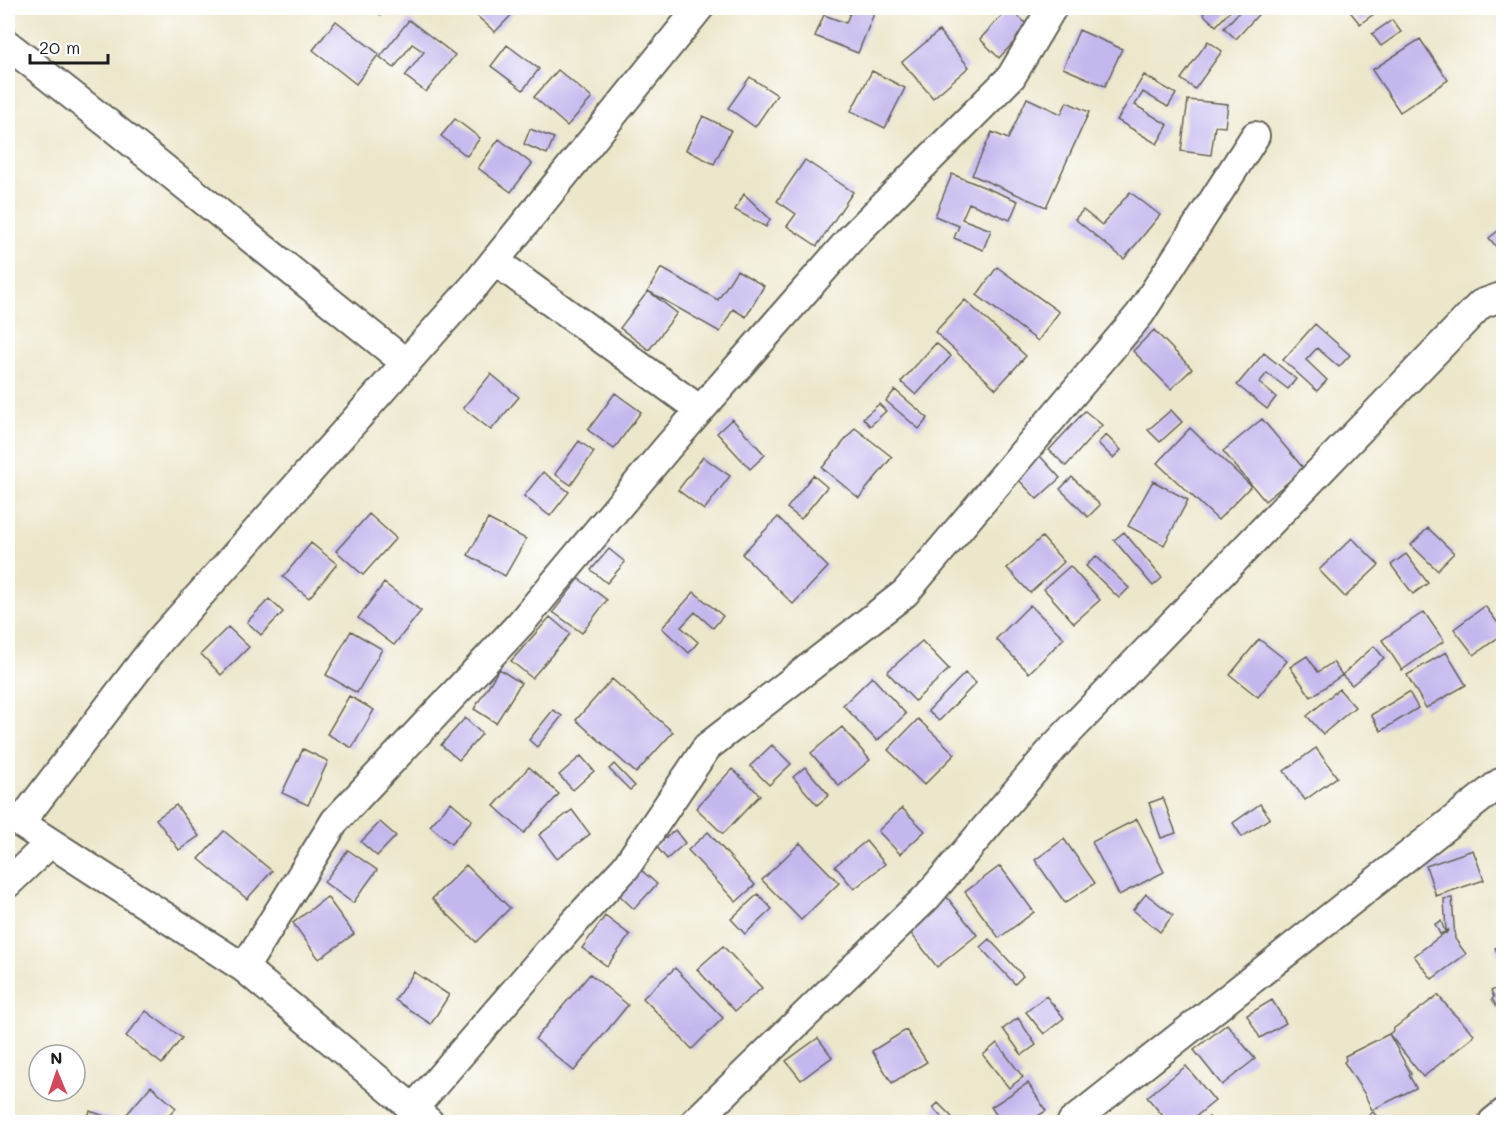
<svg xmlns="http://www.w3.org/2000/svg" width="1511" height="1130" viewBox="0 0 1511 1130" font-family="Mali,sans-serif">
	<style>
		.building { fill: #c4b7ed }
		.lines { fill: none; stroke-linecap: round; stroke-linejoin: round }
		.minor-casing { stroke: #656359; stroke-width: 32 }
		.minor { stroke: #fff; stroke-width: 28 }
	</style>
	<rect width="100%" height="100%" fill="#fff"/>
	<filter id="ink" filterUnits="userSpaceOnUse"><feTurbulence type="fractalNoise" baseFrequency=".0167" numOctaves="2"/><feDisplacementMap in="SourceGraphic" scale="12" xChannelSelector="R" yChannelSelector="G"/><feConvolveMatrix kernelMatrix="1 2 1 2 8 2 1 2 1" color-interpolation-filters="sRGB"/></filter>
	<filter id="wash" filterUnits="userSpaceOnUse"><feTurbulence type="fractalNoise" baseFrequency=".008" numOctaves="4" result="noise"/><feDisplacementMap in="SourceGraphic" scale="24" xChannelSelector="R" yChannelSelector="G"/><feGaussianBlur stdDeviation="1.35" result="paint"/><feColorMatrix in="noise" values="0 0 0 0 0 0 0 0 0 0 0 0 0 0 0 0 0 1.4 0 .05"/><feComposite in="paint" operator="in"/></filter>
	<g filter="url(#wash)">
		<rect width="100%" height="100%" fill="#ece6ca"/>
		<g id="blocks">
			<path class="building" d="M372,8H388L381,15Z
				M468,8H518L495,32Z
				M852,8H866L875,11L858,53L815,36L824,15L846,23Z
				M1009,8L1029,26L999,58L980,39Z
				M1209,8H1233L1216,26L1203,14Z
				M1243,8H1264L1236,39L1224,28Z
				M1358,8H1382L1360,24L1351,13Z
				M409,20L455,55L426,92L405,76L424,52L412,44L394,68L380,57Z
				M1392,20L1401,32L1381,46L1372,34Z
				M336,21L379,54L356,84L313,50Z
				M1079,30L1122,49L1105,86L1063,68Z
				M939,31L969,67L933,98L902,62Z
				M1420,39L1448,80L1400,112L1372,70Z
				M1208,41L1222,51L1195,89L1181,79Z
				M507,45L539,69L523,90L491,66Z
				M558,70L592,98L567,126L534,97Z
				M872,71L905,88L885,128L851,111Z
				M1144,75L1176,94L1168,107L1143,92L1135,105L1168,125L1157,144L1117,120Z
				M750,77L777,95L755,127L728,108Z
				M1027,98L1061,114L1067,102L1089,112L1046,207L972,175L992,132L1008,139Z
				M1188,100L1228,104L1225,127L1215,126L1211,155L1181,151Z
				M703,116L731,130L714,164L686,150Z
				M455,119L480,138L467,156L441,136Z
				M530,129L554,138L547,154L524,144Z
				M499,139L532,164L511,192L478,168Z
				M805,160L853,192L817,246L787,226L796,214L777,201Z
				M952,174L1018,201L1010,220L969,203L962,219L991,230L983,250L954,238L959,226L935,216Z
				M1130,192L1160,215L1124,259L1075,219L1083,210L1102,225Z
				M744,194L770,219L766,227L735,210Z
				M1504,226V256L1489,238Z
				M997,267L1059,312L1038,341L977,295Z
				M661,268L718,300L737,270L764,286L746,317L733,309L720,332L648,291Z
				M648,291L677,313L649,350L620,328Z
				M965,300L1026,356L996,389L935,332Z
				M1315,324L1350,355L1339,367L1317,348L1306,360L1327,380L1317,391L1283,360Z
				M1154,330L1192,369L1171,389L1133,351Z
				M936,343L951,356L916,395L901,382Z
				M1264,353L1296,379L1288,389L1267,373L1259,383L1276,397L1267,409L1237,385Z
				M491,374L519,397L491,430L463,408Z
				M895,390L928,418L919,429L886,401Z
				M615,393L641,412L614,449L588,430Z
				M879,404L886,411L870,426L863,418Z
				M1171,410L1182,422L1160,442L1148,430Z
				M1085,411L1102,425L1066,466L1049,450Z
				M732,419L765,455L750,469L717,433Z
				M1262,419L1304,469L1265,501L1223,451Z
				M855,428L892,457L859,498L822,468Z
				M1190,428L1251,486L1218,520L1157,463Z
				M1106,435L1121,450L1113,458L1098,443Z
				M579,441L594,452L571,485L555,474Z
				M1040,456L1060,478L1037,499L1017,478Z
				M703,457L730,476L704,510L678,490Z
				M543,472L569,492L550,516L524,496Z
				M813,475L827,487L801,519L787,508Z
				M1072,477L1100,505L1088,517L1060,489Z
				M1153,481L1188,500L1164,545L1128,526Z
				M369,514L396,538L363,575L336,551Z
				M778,517L828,567L793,604L742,554Z
				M488,519L526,539L505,576L468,555Z
				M1428,528L1454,553L1437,570L1411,545Z
				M1124,532L1162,578L1153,586L1114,540Z
				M1042,537L1064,562L1030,593L1007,568Z
				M1352,538L1379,565L1345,597L1319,570Z
				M311,543L337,564L309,598L283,577Z
				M609,549L625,562L607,583L591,570Z
				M1406,554L1428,583L1413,594L1391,565Z
				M1096,556L1129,588L1119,598L1086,566Z
				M1070,566L1100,600L1074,623L1044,589Z
				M579,579L607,600L582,633L553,612Z
				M384,583L421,611L394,645L358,618Z
				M694,592L723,616L713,628L695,612L681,627L698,642L689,653L662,628Z
				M269,599L283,612L261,635L247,622Z
				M1030,605L1064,638L1029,673L996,639Z
				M1485,606L1504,631V633L1474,655L1454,629Z
				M1424,612L1444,641L1402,670L1382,640Z
				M550,617L570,634L532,678L511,661Z
				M228,627L249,647L221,675L201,654Z
				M351,631L382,649L357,693L326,675Z
				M1259,639L1287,661L1258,697L1230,675Z
				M922,641L949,669L915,701L887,672Z
				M1374,646L1384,658L1352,685L1342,675Z
				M1446,652L1466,685L1426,708L1407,675Z
				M1307,656L1318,672L1333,662L1342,675L1311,697L1290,667Z
				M499,669L521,683L496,723L474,709Z
				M965,673L976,683L939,721L928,711Z
				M872,677L906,714L877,741L843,705Z
				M612,679L673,732L636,773L576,720Z
				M1339,689L1355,707L1323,734L1307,716Z
				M1409,692L1418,708L1381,731L1371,715Z
				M349,696L374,710L352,748L327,734Z
				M553,710L562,716L537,747L529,740Z
				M465,718L482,734L459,760L441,745Z
				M918,719L955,754L924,785L888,750Z
				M842,727L870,760L839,786L811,753Z
				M772,745L791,764L769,785L750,766Z
				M1316,748L1337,777L1305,800L1284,771Z
				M303,749L328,761L308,805L282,793Z
				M581,756L594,771L573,790L559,775Z
				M614,764L635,786L630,790L609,769Z
				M529,767L559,794L524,833L494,806Z
				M805,767L829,795L817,805L793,777Z
				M732,769L760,795L723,834L696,808Z
				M1163,798L1176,833L1161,838L1149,803Z
				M451,802L472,820L451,844L430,826Z
				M1260,804L1270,818L1242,837L1233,823Z
				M176,805L199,836L179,850L156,819Z
				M902,808L925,831L900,854L878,831Z
				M572,810L590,834L557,859L539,835Z
				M1137,819L1164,872L1119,895L1092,842Z
				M380,822L396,836L377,856L361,842Z
				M675,830L685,843L667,859L656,846Z
				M224,831L272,871L247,899L199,859Z
				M708,832L755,885L736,902L688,850Z
				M1064,839L1095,883L1065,903L1035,860Z
				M866,841L885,864L854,889L835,866Z
				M800,843L839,883L801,920L762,880Z
				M348,850L377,870L353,903L324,882Z
				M1473,850L1484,880L1436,896L1426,866Z
				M466,865L510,908L476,942L432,899Z
				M1000,866L1034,912L999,938L965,892Z
				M641,870L657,884L634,909L618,894Z
				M758,894L772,909L745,934L731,919Z
				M1146,894L1173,915L1160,932L1133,910Z
				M946,896L977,935L937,967L906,927Z
				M327,897L354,934L319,959L293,923Z
				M1452,898L1455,939L1466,954L1432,979L1414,956L1446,932V934L1448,930L1446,931L1444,899Z
				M605,916L630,935L607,966L582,948Z
				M1441,921L1445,932L1440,934L1435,924Z
				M989,939L1023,976L1015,984L980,947Z
				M1504,943V966L1495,948Z
				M723,946L762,988L735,1011L697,969Z
				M675,968L723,1018L692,1049L643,998Z
				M414,972L449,995L431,1024L395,1000Z
				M590,974L628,1005L574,1071L535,1039Z
				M1504,985V1019L1492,999L1494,997L1491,991Z
				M1438,995L1451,1011L1474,1034L1472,1037V1038L1423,1077L1389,1034L1411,1074L1409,1075L1416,1088L1372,1110L1364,1093L1344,1062L1346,1060L1345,1056L1389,1034L1394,1030L1393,1029Z
				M1046,996L1064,1018L1044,1034L1026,1012Z
				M1272,1000L1286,1023L1260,1038L1247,1015Z
				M146,1011L182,1038L162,1064L126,1036Z
				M1018,1018L1036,1045L1022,1055L1003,1029Z
				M1227,1024L1255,1059L1222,1085L1194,1050Z
				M906,1030L927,1062L892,1083L872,1051Z
				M818,1038L832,1057L801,1080L786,1061Z
				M997,1043L1023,1077L1009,1088L983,1055Z
				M1186,1066L1215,1101L1189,1122H1168L1147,1097Z
				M1028,1083L1046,1111L1028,1122H1001L991,1107Z
				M151,1086L176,1108L163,1122H137L127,1114Z
				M938,1103L957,1122H946L933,1108Z
				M90,1111L121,1122H86Z
				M1373,1112L1382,1122H1361Z
				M1209,1117L1213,1122H1201Z"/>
		</g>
	</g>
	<g filter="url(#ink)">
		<use href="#blocks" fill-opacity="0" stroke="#656359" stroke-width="1.5"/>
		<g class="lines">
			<g class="minor-casing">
				<path id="minor" d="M8,45L115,129L406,363
					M495,261L700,410
					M8,815L244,968L429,1122
					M20,823L159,641L476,284L699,8
					M8,883L50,843
					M244,968L335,821L520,624L667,448L852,237L1011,77L1052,8
					M413,1109L569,928L626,867L707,747L905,593L1140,314L1255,136
					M695,1122L927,897L1055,746L1481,304L1504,296
					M1072,1122L1500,783L1504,782
					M1493,1122L1504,1113"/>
			</g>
			<use href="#minor" class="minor"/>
		</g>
	</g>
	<rect width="1511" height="1130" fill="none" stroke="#fff" stroke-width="30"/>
	<g transform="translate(57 1073) rotate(358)"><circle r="28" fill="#ffffff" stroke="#a4a4a4" stroke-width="1.5"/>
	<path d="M0-4.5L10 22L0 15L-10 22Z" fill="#d1495b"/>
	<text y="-9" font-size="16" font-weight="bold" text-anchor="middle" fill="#1c1c1c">N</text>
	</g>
	<path d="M30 54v9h78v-9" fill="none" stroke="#1c1c1c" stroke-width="3"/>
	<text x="39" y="54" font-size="18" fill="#1c1c1c" stroke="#ffffff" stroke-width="4.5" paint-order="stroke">20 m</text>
</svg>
